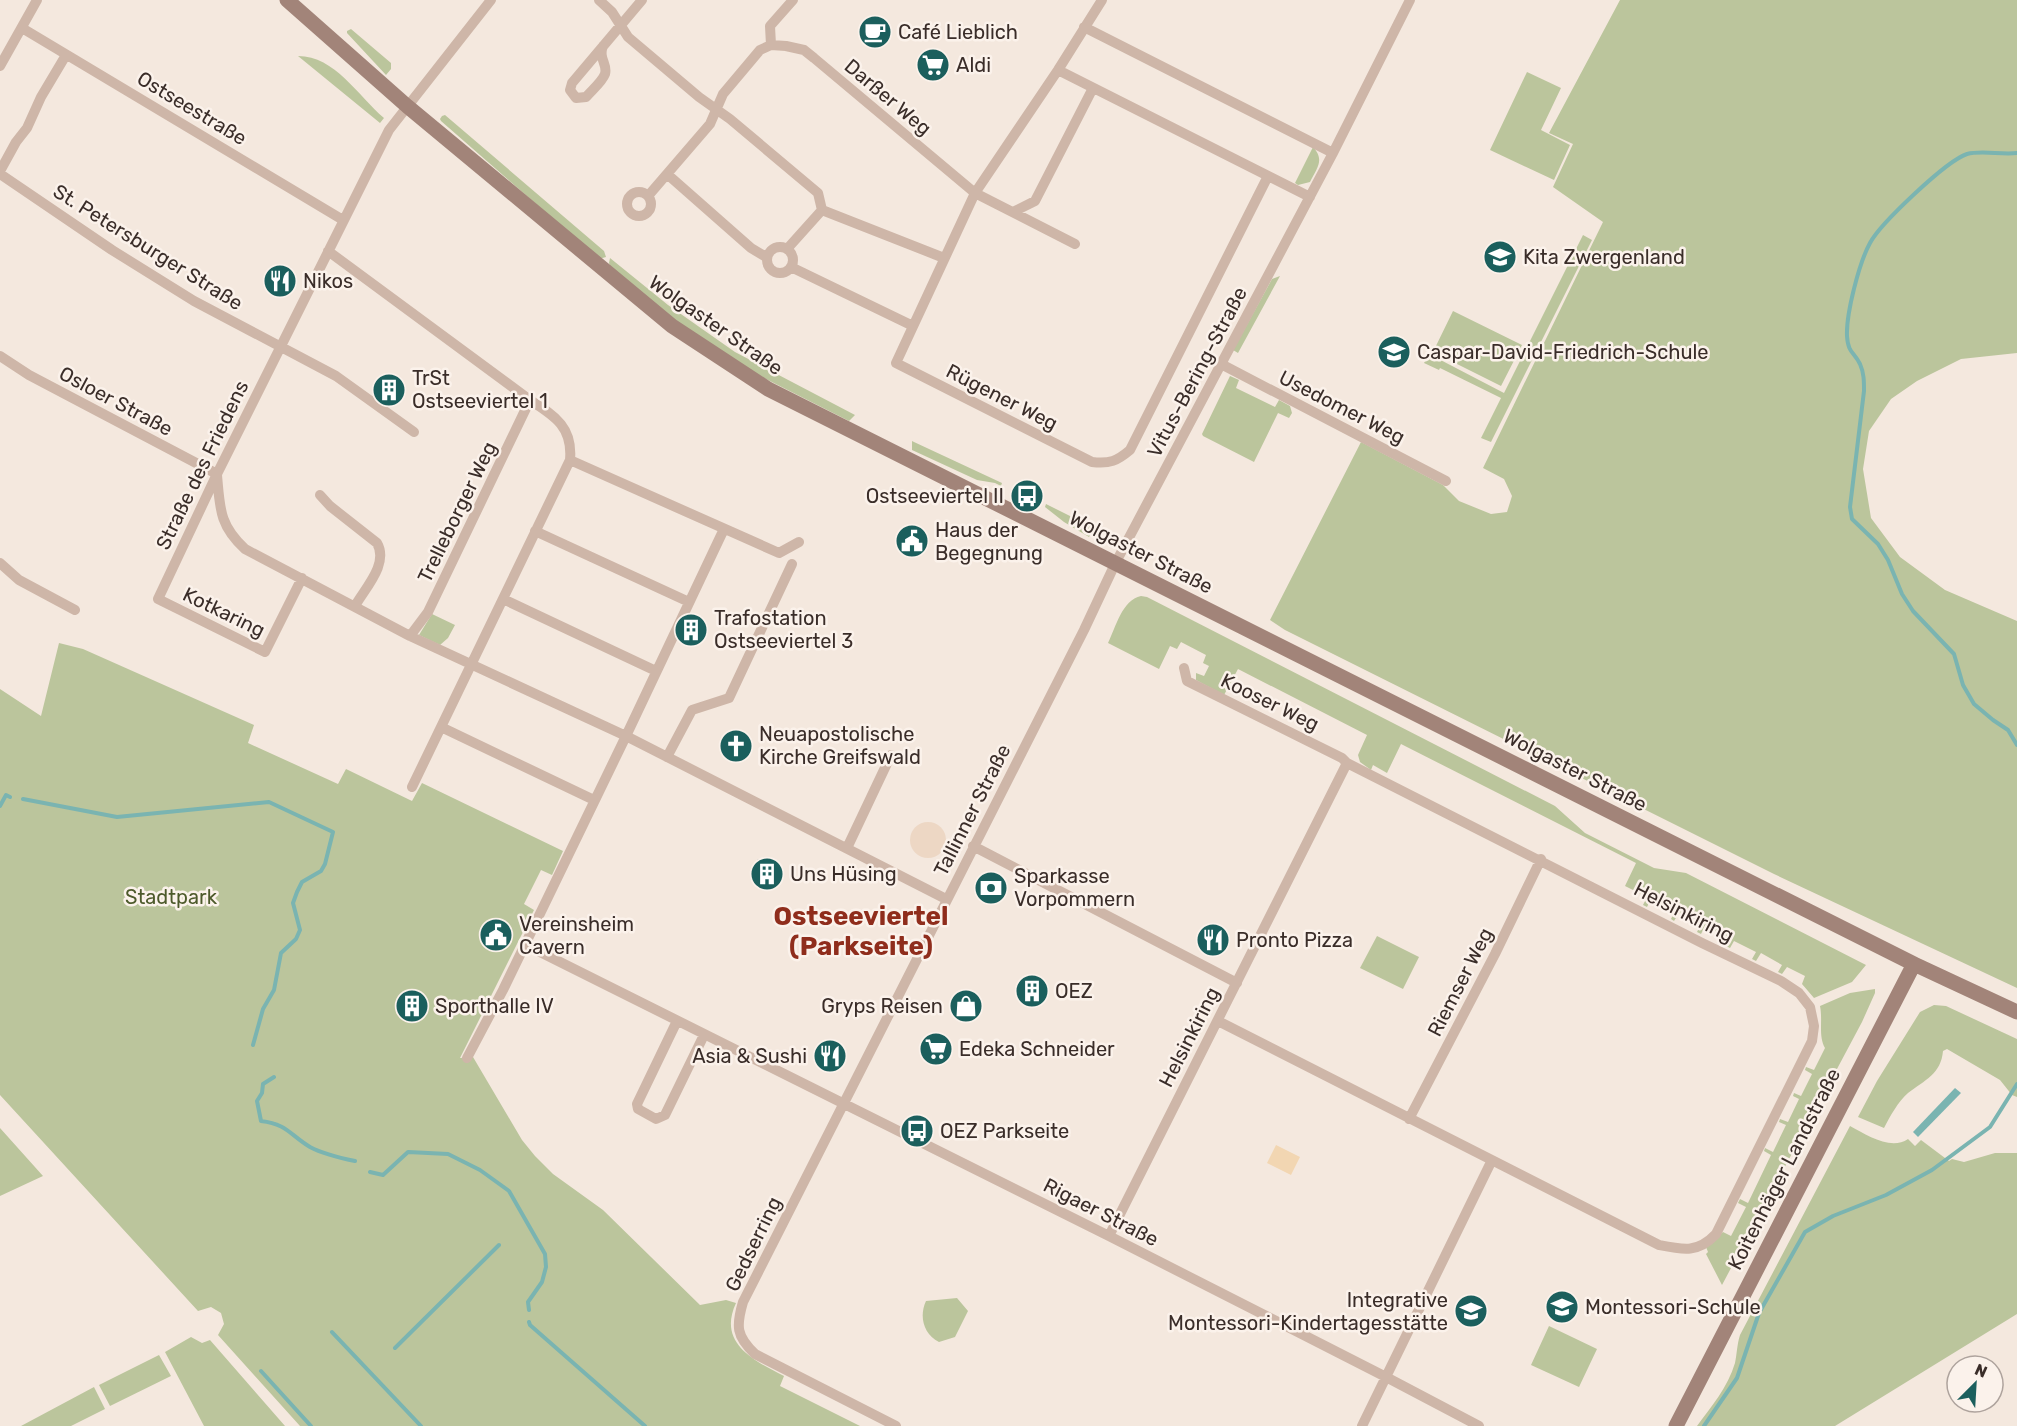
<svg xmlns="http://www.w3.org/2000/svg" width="2017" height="1426" viewBox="0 0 2017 1426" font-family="Rubik,sans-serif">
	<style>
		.green { fill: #bbc59c }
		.sand { fill: #f2d6b2 }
		.plaza { fill: #edd7c4 }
		.water { fill: #7ab4b1 }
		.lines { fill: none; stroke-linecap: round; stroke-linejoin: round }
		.stream { stroke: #7ab4b1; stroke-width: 4 }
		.street { stroke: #ceb6a8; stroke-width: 10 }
		.secondary { stroke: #a28479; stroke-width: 15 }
		.labels { text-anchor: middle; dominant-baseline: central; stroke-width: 5; stroke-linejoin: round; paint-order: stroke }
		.poi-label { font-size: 20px; fill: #3a2d29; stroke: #fbf2eb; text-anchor: start }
		.street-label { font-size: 20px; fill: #3a2d29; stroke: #fbf2eb }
		.park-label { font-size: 20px; fill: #4d5a2b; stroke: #fbf2eb }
		.district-label { font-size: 26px; font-weight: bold; fill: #8f2d1c; stroke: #fbf2eb }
	</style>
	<rect width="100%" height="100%" fill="#f4e8de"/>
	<path class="green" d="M1620,0H2017V353L1961,359L1917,381L1891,399L1869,431L1863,469L1871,518L1900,557L1945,590L2017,621V988L1774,874L1285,630L1270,620L1361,442L1443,485L1459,501L1491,514L1507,512L1512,496L1504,479L1483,468L1603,222L1553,187L1573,144L1549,133Z
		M351,29L391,63V69L386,75L347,33V31Z
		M298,56C335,56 358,96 384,118L380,123Z
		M1527,72L1561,88L1541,130L1570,145L1554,180L1490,150Z
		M445,115L604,251L606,257L599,259L441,121L440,119L442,116Z
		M1313,147C1325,160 1317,168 1310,182L1298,185L1295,183Z
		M1583,235L1592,240L1491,442L1481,438L1501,398L1440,368L1439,370L1424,363L1429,354L1504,393Z
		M610,258L668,305L735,352L855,415L849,421L756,374L689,331L611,268L609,263Z
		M1280,276L1238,353L1233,350L1272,279Z
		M1453,311L1522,345L1501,386L1433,352Z
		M1230,376L1239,380L1236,388L1275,407L1279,400L1290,406L1292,413L1289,418L1278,413L1254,462L1203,436L1202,434Z
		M912,441L914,442L1002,483L1001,486L995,483L977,480L912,450Z
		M1046,504L1092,527L1093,530L1089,537L1064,522L1045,507Z
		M1141,596L1147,597L1555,806L1585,833L1654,868L1686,873L1866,965L1852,982L1814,998L1802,984L1805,976L1787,967L1782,974L1778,972L1782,965L1761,953L1756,961L1752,959L1756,952L1734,941L1730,948L1726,946L1729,938L1705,926L1701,934L1697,932L1701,924L1679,913L1674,921L1671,919L1675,911L1651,899L1647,907L1643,905L1647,897L1625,886L1636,863L1401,744L1387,773L1373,765L1371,770L1360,762L1358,755L1367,735L1238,669L1224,695L1196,680V673L1204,676L1209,666L1203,663L1206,655L1181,642L1177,649L1170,646L1159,669L1108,643C1116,627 1122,600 1141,596Z
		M432,614L455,625L448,638L440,645L419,635Z
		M59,643L83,649L254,725L248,743L338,784L346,769L412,801L422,783L563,851L552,875L541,870L524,904L534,910L460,1058L473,1057L522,1140L535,1156L553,1174L603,1210L700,1305L726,1300L736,1303C717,1344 755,1361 784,1376L780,1386L860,1426H300L218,1335L224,1324L221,1313L211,1307L198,1311L0,1095V689L41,716Z
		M1377,936L1419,957L1403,989L1360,968Z
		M1875,989V993L1862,1022L1722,1285L1706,1254L1708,1252L1706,1247L1723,1232L1731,1236L1746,1207L1738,1203L1740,1199L1748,1203L1771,1155L1764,1151L1765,1148L1773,1152L1786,1125L1779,1122L1780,1119L1788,1122L1799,1099L1793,1096L1794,1093L1801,1096L1812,1074L1805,1070L1806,1067L1814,1070L1825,1048C1818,1036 1823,1020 1820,1006L1850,993Z
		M1934,1005L1946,1006L2017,1039V1097L2012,1095L2000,1080L1947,1049L1943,1051C1941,1074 1925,1080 1908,1093C1898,1102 1890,1116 1884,1128L1858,1117L1877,1081L1915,1020L1920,1012Z
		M1850,1126C1867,1135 1891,1151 1908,1139L1915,1146L1921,1140L1949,1161L1952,1159L1964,1162L1995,1153H2017V1314L1835,1426H1697C1711,1407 1728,1387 1735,1363C1737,1354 1737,1344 1740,1335Z
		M0,1128L43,1176L0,1196Z
		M957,1298L968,1311L955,1337L939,1342C923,1334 919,1316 926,1301Z
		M1549,1326L1597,1349L1579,1387L1531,1365Z
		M191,1337L202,1343L210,1340L285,1426H204L165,1352Z
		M159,1355L171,1376L110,1406L99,1385Z
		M94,1387L105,1409L71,1426H21Z"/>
	<path class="sand" d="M1276,1145L1300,1157L1291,1175L1267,1163Z"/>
	<path class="plaza" d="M910 840a18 18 0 1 1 36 0a18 18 0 1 1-36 0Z"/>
	<path class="water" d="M1955,1088L1961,1093L1918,1137L1913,1132Z"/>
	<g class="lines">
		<path class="stream" d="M2017,153C2001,155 1982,150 1967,154C1946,161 1880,224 1870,243C1859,263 1846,314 1847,336C1848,353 1854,352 1860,364C1864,373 1864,381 1864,391L1850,507L1852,519L1878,544L1888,560L1902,594L1913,611L1954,654L1963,685L1974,704L1993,720L2008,730L2017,745
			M23,799L117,817L269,802L333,832L325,864L321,871L302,882L297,892L293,903L300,930L296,939L281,953L274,990L263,1009L253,1045
			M0,806L6,795L10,797
			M274,1077L263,1084L262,1093L257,1101L261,1121C287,1124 290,1135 310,1147C323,1154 340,1158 355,1161
			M370,1172L383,1175L408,1152L448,1154L480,1170L509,1191L545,1254L546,1267L542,1282L528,1302L529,1310
			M529,1322L530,1325L645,1426
			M332,1332L421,1426
			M395,1348L499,1245
			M261,1371L311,1426
			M1704,1426L1737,1378L1759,1313L1805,1232L1833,1216L1886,1195L1932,1170L1990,1127L2017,1084"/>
		<path class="street" d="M599,0L612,12L628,37L699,97L730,119L818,193L822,210L944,258
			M1102,0L1058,70L975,193L896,363L1092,462C1110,464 1117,461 1130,450L1268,176
			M1084,27L1333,153
			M22,28L343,220
			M771,45L770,26L793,0
			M603,46C598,59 608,64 605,74C602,82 592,90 586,97L576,98L570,90L572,83L642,0
			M0,66L37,0
			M1058,70L1310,197
			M0,171L16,142L27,128L41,97L66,55
			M0,174L112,250L194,301L336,376L414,432
			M667,174L751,248L766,257
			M627 204a12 12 0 1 1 24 0a12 12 0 1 1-24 0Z
			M648,196L710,124L723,94L760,50L771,45L786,46L804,50L814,58L975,193L1075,244
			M1013,212L1035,201L1093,88
			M767 260a13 13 0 1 1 26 0a13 13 0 1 1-26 0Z
			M787,249L822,210
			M328,251L530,400C555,416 573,427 570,460L412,787
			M791,267L913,326
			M0,356L29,375L217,474
			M1221,364L1446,481
			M570,460L779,553L799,542
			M217,475C220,508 219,525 245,549L410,636L626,736L946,899
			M320,495L330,506L377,543C389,564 365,588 355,606
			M535,531L689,602
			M0,563L19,580L75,610
			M302,578L265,652L158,599L217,474L389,130L491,0
			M503,599L656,671
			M410,636L428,612L530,400
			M1184,668L1187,681L1342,758L1347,763L1702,943L1781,981L1799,993L1810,1007L1814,1026L1812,1041L1716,1234C1698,1253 1684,1250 1659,1245L1218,1021
			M441,727L594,800
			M667,757L692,710L729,698L792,564
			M973,846L1237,983
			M847,848L891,755
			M524,944L1109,1236L1386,1377L1479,1426
			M677,1021L637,1104L638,1109L656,1119L665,1115L704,1035
			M467,1058L503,990L626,736L724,529
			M1409,1119L1495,954L1541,859
			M1109,1236L1347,763
			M896,1426L755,1354C736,1336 736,1326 743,1302L1084,630L1115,564L1333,153L1410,0
			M1362,1426L1492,1160"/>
		<path class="secondary" d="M287,0L407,106L672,326L768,389L1914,964L2017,1012
			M1676,1426L1914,964"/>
	</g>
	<defs>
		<g id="cafe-disc" transform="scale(1.725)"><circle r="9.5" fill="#1b5f5d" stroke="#fbf2eb"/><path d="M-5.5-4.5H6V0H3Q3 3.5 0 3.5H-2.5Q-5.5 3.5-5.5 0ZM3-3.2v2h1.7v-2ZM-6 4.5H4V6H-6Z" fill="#fff"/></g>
		<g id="supermarket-disc" transform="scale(1.725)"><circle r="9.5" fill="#1b5f5d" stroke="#fbf2eb"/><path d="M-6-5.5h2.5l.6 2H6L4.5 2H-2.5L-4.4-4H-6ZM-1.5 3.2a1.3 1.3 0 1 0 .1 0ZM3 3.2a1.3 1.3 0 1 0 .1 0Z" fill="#fff"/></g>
		<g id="school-disc" transform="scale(1.725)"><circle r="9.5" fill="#1b5f5d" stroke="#fbf2eb"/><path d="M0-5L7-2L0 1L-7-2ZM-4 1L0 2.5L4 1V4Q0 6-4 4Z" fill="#fff"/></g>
		<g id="restaurant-disc" transform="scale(1.725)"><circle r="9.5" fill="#1b5f5d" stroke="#fbf2eb"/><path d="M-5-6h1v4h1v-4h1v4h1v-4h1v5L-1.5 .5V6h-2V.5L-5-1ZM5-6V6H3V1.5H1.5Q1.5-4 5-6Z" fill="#fff"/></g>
		<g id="building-disc" transform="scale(1.725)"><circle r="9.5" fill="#1b5f5d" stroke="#fbf2eb"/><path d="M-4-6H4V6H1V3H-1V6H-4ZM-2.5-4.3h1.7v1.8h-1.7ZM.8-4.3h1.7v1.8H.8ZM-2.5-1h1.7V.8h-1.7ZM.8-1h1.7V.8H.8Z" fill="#fff"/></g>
		<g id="bus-disc" transform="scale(1.725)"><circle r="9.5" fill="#1b5f5d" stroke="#fbf2eb"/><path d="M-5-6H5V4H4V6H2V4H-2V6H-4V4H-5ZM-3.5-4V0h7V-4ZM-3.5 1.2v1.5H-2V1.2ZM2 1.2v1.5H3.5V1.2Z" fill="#fff"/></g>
		<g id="civic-disc" transform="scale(1.725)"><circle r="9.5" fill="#1b5f5d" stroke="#fbf2eb"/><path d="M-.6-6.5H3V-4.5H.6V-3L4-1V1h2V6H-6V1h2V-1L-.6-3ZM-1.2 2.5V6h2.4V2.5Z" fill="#fff"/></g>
		<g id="church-disc" transform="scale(1.725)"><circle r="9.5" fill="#1b5f5d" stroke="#fbf2eb"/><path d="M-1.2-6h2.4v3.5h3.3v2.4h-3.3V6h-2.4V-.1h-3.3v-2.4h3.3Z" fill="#fff"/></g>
		<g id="bank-disc" transform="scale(1.725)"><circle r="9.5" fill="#1b5f5d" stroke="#fbf2eb"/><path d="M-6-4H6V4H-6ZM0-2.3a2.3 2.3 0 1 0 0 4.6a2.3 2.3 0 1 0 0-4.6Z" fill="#fff"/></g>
		<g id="shop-disc" transform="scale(1.725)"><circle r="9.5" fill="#1b5f5d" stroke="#fbf2eb"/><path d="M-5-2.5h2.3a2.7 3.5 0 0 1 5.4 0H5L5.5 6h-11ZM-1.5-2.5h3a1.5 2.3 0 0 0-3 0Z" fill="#fff"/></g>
	</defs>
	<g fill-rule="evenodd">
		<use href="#cafe-disc" x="875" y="32"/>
		<use href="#supermarket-disc" x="933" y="65"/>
		<use href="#school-disc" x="1500" y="257"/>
		<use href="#restaurant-disc" x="280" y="281"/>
		<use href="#school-disc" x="1394" y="352"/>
		<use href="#building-disc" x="389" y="390"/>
		<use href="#bus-disc" x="1027" y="496"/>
		<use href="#civic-disc" x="912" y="541"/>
		<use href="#building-disc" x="691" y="630"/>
		<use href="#church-disc" x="736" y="746"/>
		<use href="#building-disc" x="767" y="874"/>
		<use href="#bank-disc" x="991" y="888"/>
		<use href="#civic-disc" x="496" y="935"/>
		<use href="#restaurant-disc" x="1213" y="940"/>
		<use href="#building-disc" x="1032" y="991"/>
		<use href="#building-disc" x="412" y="1006"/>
		<use href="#shop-disc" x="966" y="1006"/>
		<use href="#supermarket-disc" x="936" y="1049"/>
		<use href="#restaurant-disc" x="830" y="1056"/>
		<use href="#bus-disc" x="917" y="1131"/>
		<use href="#school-disc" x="1562" y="1307"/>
		<use href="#school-disc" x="1471" y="1311"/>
	</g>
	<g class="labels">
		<g class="poi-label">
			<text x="898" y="32">Café Lieblich</text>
			<text x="956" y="65">Aldi</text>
			<text x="1523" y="257">Kita Zwergenland</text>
			<text x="303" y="281">Nikos</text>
			<text x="1417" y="352">Caspar-David-Friedrich-Schule</text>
			<text x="412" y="378">TrSt<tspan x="412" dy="23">Ostseeviertel 1</tspan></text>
			<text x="1004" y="496" text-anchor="end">Ostseeviertel II</text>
			<text x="935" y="530">Haus der<tspan x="935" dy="23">Begegnung</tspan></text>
			<text x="714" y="618">Trafostation<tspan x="714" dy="23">Ostseeviertel 3</tspan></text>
			<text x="759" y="734">Neuapostolische<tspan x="759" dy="23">Kirche Greifswald</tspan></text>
			<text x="790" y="874">Uns Hüsing</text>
			<text x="1014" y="876">Sparkasse<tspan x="1014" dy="23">Vorpommern</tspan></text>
			<text x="519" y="924">Vereinsheim<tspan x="519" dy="23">Cavern</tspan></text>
			<text x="1236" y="940">Pronto Pizza</text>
			<text x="1055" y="991">OEZ</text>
			<text x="435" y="1006">Sporthalle IV</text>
			<text x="943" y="1006" text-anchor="end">Gryps Reisen</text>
			<text x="959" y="1049">Edeka Schneider</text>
			<text x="807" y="1056" text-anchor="end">Asia &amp; Sushi</text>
			<text x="940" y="1131">OEZ Parkseite</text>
			<text x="1448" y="1300" text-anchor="end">Integrative<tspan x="1448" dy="23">Montessori-Kindertagesstätte</tspan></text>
			<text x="1585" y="1307">Montessori-Schule</text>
		</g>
		<g class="street-label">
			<text transform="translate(888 97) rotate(40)">Darßer Weg</text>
			<text transform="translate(192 108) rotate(31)">Ostseestraße</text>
			<text transform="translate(148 247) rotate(32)">St. Petersburger Straße</text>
			<text transform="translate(716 325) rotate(35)">Wolgaster Straße</text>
			<text transform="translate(1197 372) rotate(-62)">Vitus-Bering-Straße</text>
			<text transform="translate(1002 397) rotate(27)">Rügener Weg</text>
			<text transform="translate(116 401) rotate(28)">Osloer Straße</text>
			<text transform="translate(1342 407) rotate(27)">Usedomer Weg</text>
			<text transform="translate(202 465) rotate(-64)">Straße des Friedens</text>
			<text transform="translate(457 512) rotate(-64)">Trelleborger Weg</text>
			<text transform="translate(1141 552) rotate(27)">Wolgaster Straße</text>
			<text transform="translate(224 612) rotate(26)">Kotkaring</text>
			<text transform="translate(1270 702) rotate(26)">Kooser Weg</text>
			<text transform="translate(1575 770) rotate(27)">Wolgaster Straße</text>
			<text transform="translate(972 810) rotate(-63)">Tallinner Straße</text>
			<text transform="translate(1684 912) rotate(27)">Helsinkiring</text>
			<text transform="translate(1460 982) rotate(-63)">Riemser Weg</text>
			<text transform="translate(1189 1037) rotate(-63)">Helsinkiring</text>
			<text transform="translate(1784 1169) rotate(-63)">Koitenhäger Landstraße</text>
			<text transform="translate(1101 1212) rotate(27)">Rigaer Straße</text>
			<text transform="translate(753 1244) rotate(-64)">Gedserring</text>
		</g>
		<g class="park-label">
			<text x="171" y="897">Stadtpark</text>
		</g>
		<g class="district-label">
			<text x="861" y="916">Ostseeviertel<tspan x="861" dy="30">(Parkseite)</tspan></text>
		</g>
	</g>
	<g transform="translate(1975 1384) rotate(24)"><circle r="28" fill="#fbf2eb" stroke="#aea39d" stroke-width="1.5"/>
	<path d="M0-4.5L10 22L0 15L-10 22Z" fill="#1b5f5d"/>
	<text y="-9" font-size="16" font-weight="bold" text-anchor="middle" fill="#3a2d29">N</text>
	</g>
</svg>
